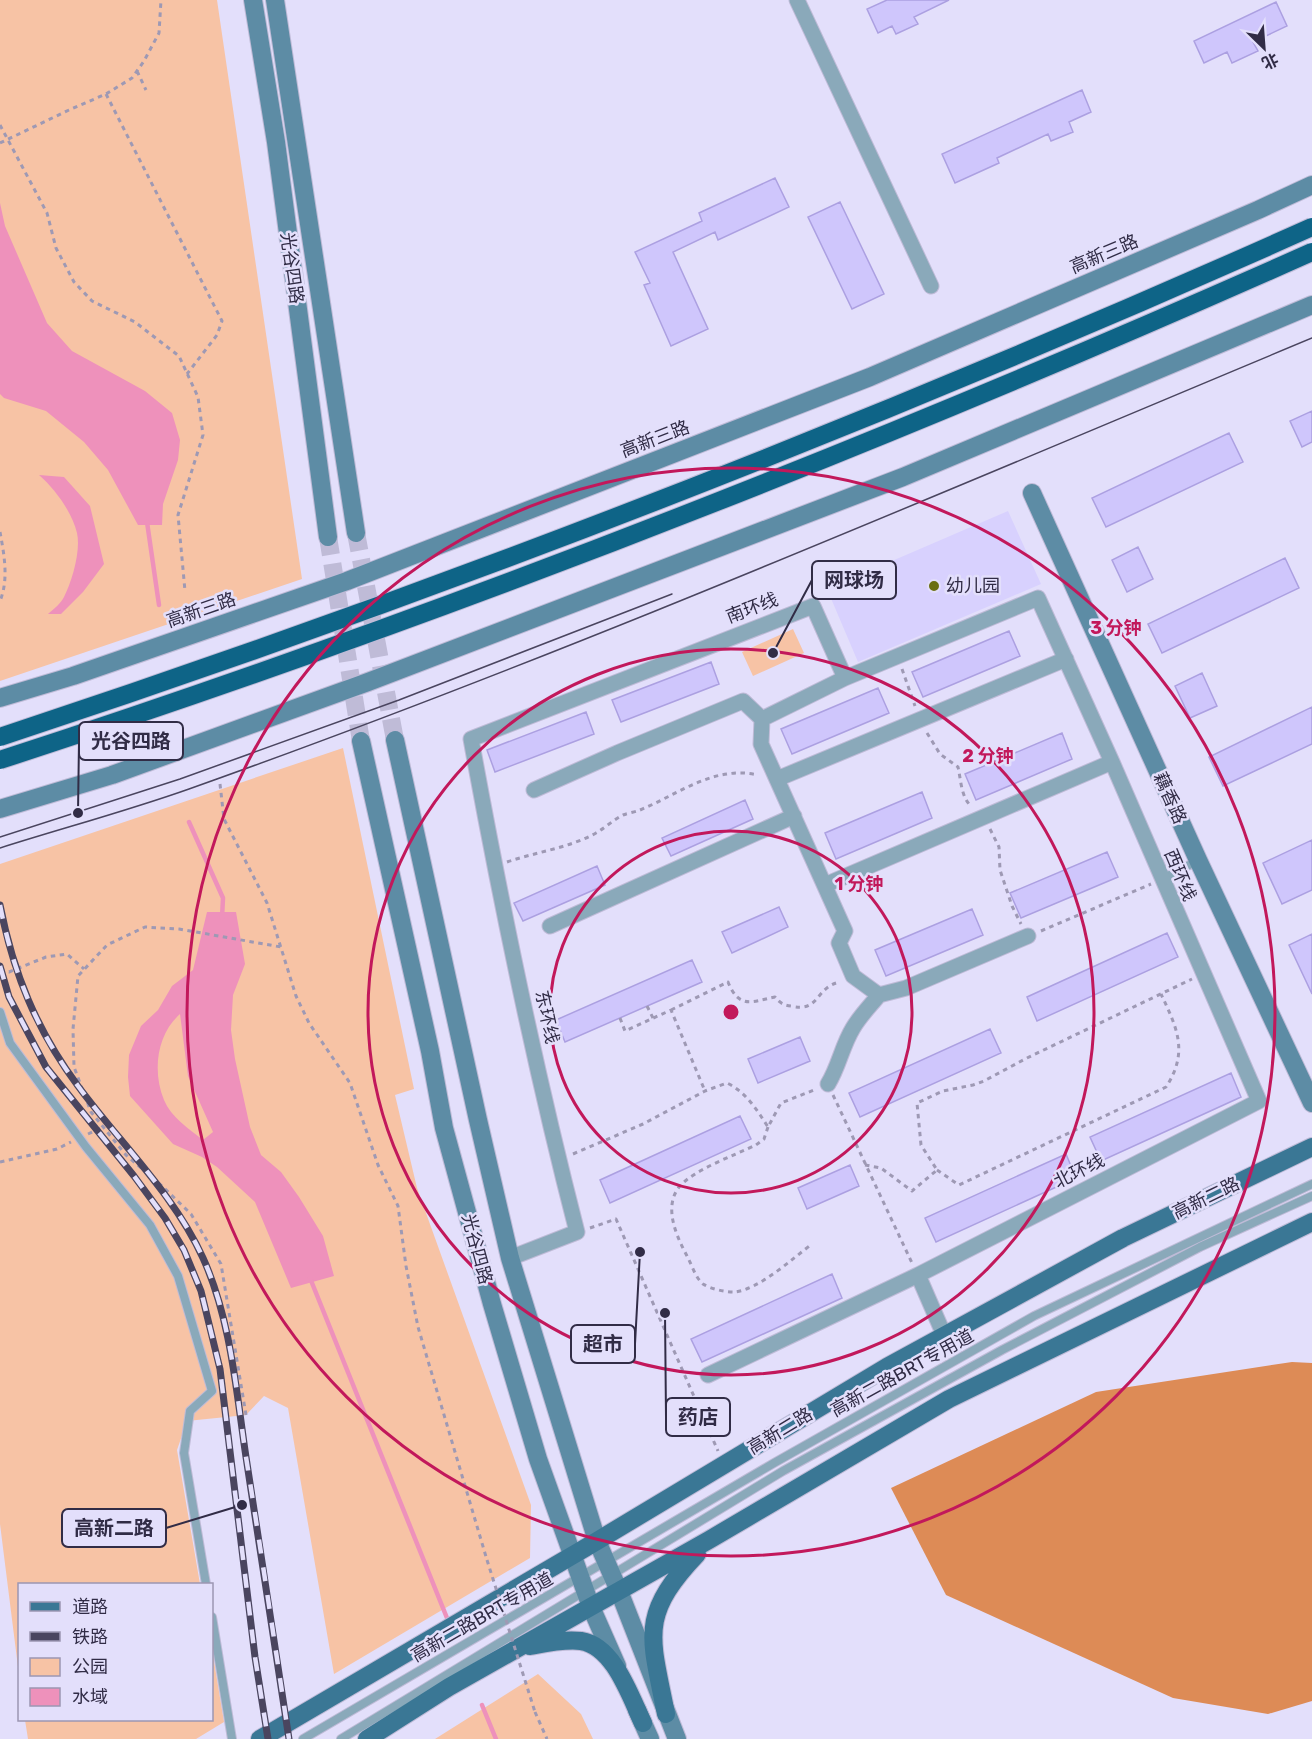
<svg xmlns="http://www.w3.org/2000/svg" width="1312" height="1739" viewBox="0 0 1312 1739" font-family="Rubik,'Noto Sans SC',sans-serif">
	<style>
		.built { fill: #d8d1fe }
		.green { fill: #f7c3a5 }
		.forest { fill: #dd8b56 }
		.water { fill: #ee91bb; fill-rule: evenodd }
		.lines { fill: none; stroke-linecap: round; stroke-linejoin: round }
		.stream { stroke: #ee91bb; stroke-width: 4.5 }
		.building { fill: #cfc6fc; stroke: #aca0e1; stroke-width: 1.5 }
		.secondary-tunnel { stroke: #bfbbd7; stroke-width: 18; stroke-dasharray: 18 9; stroke-linecap: butt }
		.lane-casing { stroke: #bfbbd7; stroke-width: 10 }
		.street-casing { stroke: #bfbbd7; stroke-width: 17 }
		.secondary-casing { stroke: #bfbbd7; stroke-width: 20 }
		.primary-casing { stroke: #bfbbd7; stroke-width: 20 }
		.path { stroke: #9e99b4; stroke-width: 3; stroke-dasharray: 4.5 4.5; stroke-linecap: butt }
		.lane { stroke: #8aa9ba; stroke-width: 8 }
		.street { stroke: #8aa9ba; stroke-width: 15 }
		.secondary { stroke: #5d8ca5; stroke-width: 18 }
		.primary { stroke: #3a7795; stroke-width: 18 }
		.tram { stroke: #4a455f; stroke-width: 1.5 }
		.rail-casing { stroke: #4a455f; stroke-width: 7 }
		.rail { stroke: #e3dffb; stroke-width: 4.5; stroke-dasharray: 14; stroke-linecap: butt }
		.highway-bridge-casing { stroke: #bfbbd7; stroke-width: 20; stroke-linecap: butt }
		.path-bridge { stroke: #9e99b4; stroke-width: 3; stroke-dasharray: 4.5 4.5; stroke-linecap: butt }
		.highway-bridge { stroke: #0e6487; stroke-width: 18 }
		.ring { fill: none; stroke: #c2185b; stroke-width: 3 }
		.poi-dot { fill: #6a6e12; stroke: #e3dffb; stroke-width: 2 }
		.labels { text-anchor: middle; dominant-baseline: central; stroke-width: 5; stroke-linejoin: round; paint-order: stroke }
		.street-label { font-size: 18px; fill: #312c46; stroke: #e3dffb }
		.poi-label { font-size: 18px; fill: #312c46; stroke: #e3dffb; text-anchor: start }
		.centre { fill: #c2185b; stroke: #e3dffb; stroke-width: 3 }
		.ring-label { font-size: 18px; text-anchor: middle; font-weight: bold; fill: #c2185b; stroke: #e3dffb; stroke-width: 5; stroke-linejoin: round; paint-order: stroke }
		.leader { fill: none; stroke: #312c46; stroke-width: 2 }
		.callout-dot { fill: #312c46; stroke: #e3dffb; stroke-width: 2 }
		.callout { fill: #e3dffb; stroke: #312c46; stroke-width: 2 }
		.callout-label { font-size: 20px; text-anchor: middle; font-weight: bold; fill: #312c46 }
	</style>
	<rect width="100%" height="100%" fill="#e3dffb"/>
	<path class="built" d="M1008,511L1041,584L858,662L827,589Z"/>
	<path class="green" d="M0,0H217L302,579L0,681Z
		M793,629L804,653L753,676L742,652Z
		M343,748L414,1089L395,1095L417,1188L531,1505L530,1558L334,1674L288,1408L264,1396L246,1415L187,1421L177,1450L200,1584H20L19,1675L0,1524V864Z
		M212,1649L224,1722L196,1739H28L25,1720H212Z
		M538,1674L581,1714L593,1739H435Z"/>
	<path class="forest" d="M1292,1362L1312,1363V1701L1268,1714L1173,1698L946,1595L891,1488L1096,1392Z"/>
	<path class="water" d="M0,203L5,226L47,323L72,351L145,391L172,413L180,440L178,460L163,504L162,525H138L108,470L84,442L46,411L4,398L0,394Z
		M39,475L64,477L90,506L104,564L83,592L61,614H48C54,609 61,603 64,597C72,581 81,551 77,533C72,512 55,489 39,475Z
		M207,912H236L245,964L233,995L231,1030L235,1059L250,1127L261,1155L281,1172L299,1197L323,1236L334,1276L291,1288L255,1202L217,1167L202,1157L173,1144L130,1096L128,1077L129,1055L141,1026L158,1010L172,986L193,970ZM180,1014L188,1076L213,1132L203,1140C189,1129 171,1117 164,1100C152,1071 157,1034 180,1014Z"/>
	<g class="lines">
		<path class="stream" d="M147,522L159,605
			M189,822L223,898L222,918
			M310,1278L447,1618
			M482,1705L496,1739"/>
	</g>
	<path class="building" d="M887,0H949L914,17L918,24L896,34L892,26L878,33L867,9Z
		M1276,2L1287,26L1253,42L1258,51L1232,63L1227,52L1204,63L1194,41Z
		M1082,90L1091,112L1069,122L1073,132L1051,141L1048,134L997,158L999,163L955,183L942,154Z
		M775,178L789,207L718,240L715,232L673,252L708,329L671,346L644,285L650,283L635,252L702,221L699,213Z
		M840,202L884,294L852,309L808,217Z
		M1312,411V442L1302,447L1290,421Z
		M1229,433L1243,462L1106,527L1092,498Z
		M1138,547L1153,579L1127,592L1112,560Z
		M1285,558L1299,588L1162,653L1148,624Z
		M1009,631L1020,656L923,697L912,672Z
		M711,662L719,684L621,722L612,700Z
		M1202,673L1217,706L1190,718L1175,686Z
		M878,688L889,713L792,754L781,729Z
		M1312,707V744L1223,786L1209,757Z
		M586,712L594,734L495,772L487,750Z
		M1062,733L1072,759L976,800L965,774Z
		M922,792L932,818L836,859L825,833Z
		M745,800L753,819L671,856L662,838Z
		M1312,840V890L1282,904L1263,863Z
		M1107,852L1118,877L1021,918L1010,893Z
		M597,866L605,885L523,921L514,903Z
		M779,907L788,927L732,953L722,932Z
		M972,909L983,935L886,976L875,950Z
		M1167,933L1178,957L1037,1021L1027,997Z
		M1312,934V994L1289,945Z
		M692,960L702,982L565,1042L556,1020Z
		M990,1029L1001,1053L860,1117L849,1093Z
		M800,1037L810,1061L758,1083L748,1059Z
		M1231,1073L1241,1097L1101,1161L1090,1137Z
		M740,1116L751,1139L610,1203L600,1180Z
		M1066,1154L1076,1178L936,1242L925,1218Z
		M850,1165L859,1186L807,1209L798,1188Z
		M832,1274L842,1298L702,1362L691,1339Z"/>
	<g class="lines">
		<path class="secondary-tunnel" d="M356,533L395,740
			M328,537L361,741"/>
		<g class="lane-casing">
			<path id="lane" d="M1162,879L1197,861
				M0,1012L10,1043L86,1147L150,1225L178,1276L212,1391L190,1411L184,1453L206,1584
				M212,1617L232,1739
				M303,1739L774,1463L1034,1316L1312,1184
				M341,1739L783,1471L1002,1350L1200,1247L1312,1196"/>
		</g>
		<g class="street-casing">
			<path id="street" d="M797,0L931,286
				M762,719L761,744L845,931L839,943L853,976L879,995L906,988L1028,936
				M777,779L1066,659
				M534,790L617,753L743,701L762,719L845,678
				M825,885L1112,762
				M550,926L794,816
				M828,1084C839,1066 842,1046 853,1028C860,1016 870,1006 879,995
				M510,1258L577,1232C535,1069 501,904 471,739L813,606L845,678L1038,598L1112,762L1259,1101L918,1275L708,1375
				M918,1275L944,1335"/>
		</g>
		<g class="secondary-casing">
			<path id="secondary" d="M253,0L276,142L328,537
				M275,0L356,533
				M1032,493L1198,860L1312,1103
				M0,698L73,676L347,581L870,377L1258,210L1312,185
				M395,740L478,1120L510,1258L597,1541L619,1591L677,1739
				M361,741L430,1051L444,1128L492,1304L538,1459L591,1607L617,1666
				M0,809L112,775L368,682L903,477L1312,305
				M637,1710L650,1739"/>
		</g>
		<g class="primary-casing">
			<path id="primary" d="M530,1646C546,1643 564,1639 581,1641C614,1646 630,1696 643,1723
				M666,1714C651,1637 638,1616 697,1554
				M260,1739L597,1541L887,1367L1123,1238L1312,1147
				M367,1739L449,1687L709,1540L949,1399L1312,1222"/>
		</g>
		<path class="path" d="M137,71L146,90
			M106,94L222,321L217,335L187,374
			M0,125L47,213L56,248L74,282L92,301L135,322L179,356L198,397L203,435L178,515L185,591
			M0,143L69,110L106,94L132,78L144,61L159,33L161,0
			M0,532C4,554 9,579 0,601
			M902,669L915,706
			M927,733L940,754L958,767C961,780 961,797 971,806
			M220,784L224,819L267,903L296,996L309,1023L350,1083L378,1165L398,1206L406,1266L418,1327L487,1560
			M990,829L999,847L1000,870L1012,906L1021,924
			M507,862C536,852 569,848 596,833C605,828 613,820 623,815C628,813 635,812 640,810C679,794 714,765 758,775
			M1041,931L1151,884
			M0,970L9,972L46,957L67,954L84,969
			M647,1006L653,1018
			M671,1010L728,982C739,1009 751,1002 775,997C780,1003 783,1005 791,1006C820,1013 815,987 840,982
			M620,1018L625,1031L671,1010L705,1091
			M833,1095L912,1263
			M768,1127L764,1139L756,1145C735,1155 693,1170 679,1187C663,1208 677,1237 687,1256C692,1265 695,1277 703,1284C711,1289 725,1292 734,1292C759,1290 793,1258 812,1244
			M88,1134L103,1127
			M573,1154L643,1124L705,1091L727,1083C746,1092 757,1110 768,1127L781,1103L814,1090
			M0,1162L57,1149L71,1142
			M865,1165L881,1168L912,1191L937,1170L921,1145L917,1103L943,1091L973,1085L984,1081L1027,1058L1192,979
			M937,1170L959,1185L1166,1087C1189,1052 1177,1028 1161,994
			M590,1228L616,1219L718,1451
			M246,1415L221,1264L191,1214L162,1186L126,1155L91,1112L74,1067L73,1029L78,976L107,945L145,927L179,929L281,947
			M535,1712L547,1739"/>
		<use href="#lane" class="lane"/>
		<use href="#street" class="street"/>
		<use href="#secondary" class="secondary"/>
		<use href="#primary" class="primary"/>
		<path class="tram" d="M0,837L180,779L399,700L672,594
			M0,848C63,828 127,811 189,789C569,654 940,493 1312,338"/>
		<g class="rail-casing">
			<path id="rail" d="M0,905C13,973 37,1031 78,1086C120,1143 174,1194 203,1258C231,1320 236,1390 246,1457C261,1551 275,1645 289,1739
				M0,966L9,997L46,1067L134,1176L165,1218L184,1250L201,1291L220,1369L255,1657L268,1739"/>
		</g>
		<use href="#rail" class="rail"/>
		<g class="highway-bridge-casing">
			<path id="highway-bridge" d="M0,737C446,590 883,419 1312,227
				M0,760C446,615 883,443 1312,252"/>
		</g>
		<path class="path-bridge" d="M487,1560L535,1712"/>
		<use href="#highway-bridge" class="highway-bridge"/>
	</g>
	<g class="ring">
		<circle cx="731" cy="1012" r="181"/>
		<circle cx="731" cy="1012" r="363"/>
		<circle cx="731" cy="1012" r="544"/>
	</g>
	<circle class="poi-dot" cx="934" cy="586" r="6"/>
	<g class="labels">
		<g class="street-label">
			<text transform="translate(1104 254) rotate(-23)">高新三路</text>
			<text transform="translate(292 268) rotate(82)">光谷四路</text>
			<text transform="translate(655 439) rotate(-21)">高新三路</text>
			<text transform="translate(752 608) rotate(-21)">南环线</text>
			<text transform="translate(201 610) rotate(-19)">高新三路</text>
			<text transform="translate(1170 798) rotate(66)">藕香路</text>
			<text transform="translate(1180 875) rotate(67)">西环线</text>
			<text transform="translate(547 1017) rotate(78)">东环线</text>
			<text transform="translate(1079 1171) rotate(-27)">北环线</text>
			<text transform="translate(1206 1198) rotate(-26)">高新二路</text>
			<text transform="translate(477 1249) rotate(75)">光谷四路</text>
			<text transform="translate(902 1373) rotate(-29)">高新二路BRT专用道</text>
			<text transform="translate(780 1431) rotate(-31)">高新二路</text>
			<text transform="translate(482 1617) rotate(-30)">高新二路BRT专用道</text>
		</g>
		<g class="poi-label">
			<text x="946" y="586">幼儿园</text>
		</g>
	</g>
	<circle cx="731" cy="1012" r="9" class="centre"/>
	<g class="ring-label">
		<text x="1116" y="634">3 分钟</text>
		<text x="988" y="762">2 分钟</text>
		<text x="859" y="890">1 分钟</text>
	</g>
	<path class="leader" d="M773 653L812 580M78 813L79 741M640 1252L635 1344M665 1313L666 1417M242 1505L166 1528"/>
	<g class="callout-dot">
		<circle cx="773" cy="653" r="6"/>
		<circle cx="78" cy="813" r="6"/>
		<circle cx="640" cy="1252" r="6"/>
		<circle cx="665" cy="1313" r="6"/>
		<circle cx="242" cy="1505" r="6"/>
	</g>
	<g class="callout">
		<rect x="812" y="561" width="84" height="38" rx="6"/>
		<rect x="79" y="722" width="104" height="38" rx="6"/>
		<rect x="571" y="1325" width="64" height="38" rx="6"/>
		<rect x="666" y="1398" width="64" height="38" rx="6"/>
		<rect x="62" y="1509" width="104" height="38" rx="6"/>
	</g>
	<g class="callout-label">
		<text x="854" y="587">网球场</text>
		<text x="131" y="748">光谷四路</text>
		<text x="603" y="1351">超市</text>
		<text x="698" y="1424">药店</text>
		<text x="114" y="1535">高新二路</text>
	</g>
	<rect x="18" y="1583" width="195" height="138" fill="#e3dffb" stroke="#9c97b3" stroke-width="1.5"/>
	<rect x="30" y="1602" width="30" height="9" fill="#3a7795" stroke="#9c97b3" stroke-width="1.5"/>
	<text x="72" y="1613" font-size="18" fill="#312c46">道路</text>
	<rect x="30" y="1632" width="30" height="9" fill="#4a455f" stroke="#9c97b3" stroke-width="1.5"/>
	<text x="72" y="1643" font-size="18" fill="#312c46">铁路</text>
	<rect x="30" y="1658" width="30" height="18" fill="#f7c3a5" stroke="#9c97b3" stroke-width="1.5"/>
	<text x="72" y="1673" font-size="18" fill="#312c46">公园</text>
	<rect x="30" y="1688" width="30" height="18" fill="#ee91bb" stroke="#9c97b3" stroke-width="1.5"/>
	<text x="72" y="1703" font-size="18" fill="#312c46">水域</text>
	<g transform="translate(1264 48) rotate(155)" stroke="#e3dffb" stroke-width="4.5" paint-order="stroke">
	<path d="M0-4.5L10 22L0 15L-10 22Z" fill="#312c46"/>
	<text y="-9" font-size="16" font-weight="bold" text-anchor="middle" fill="#312c46">北</text>
	</g>
</svg>
